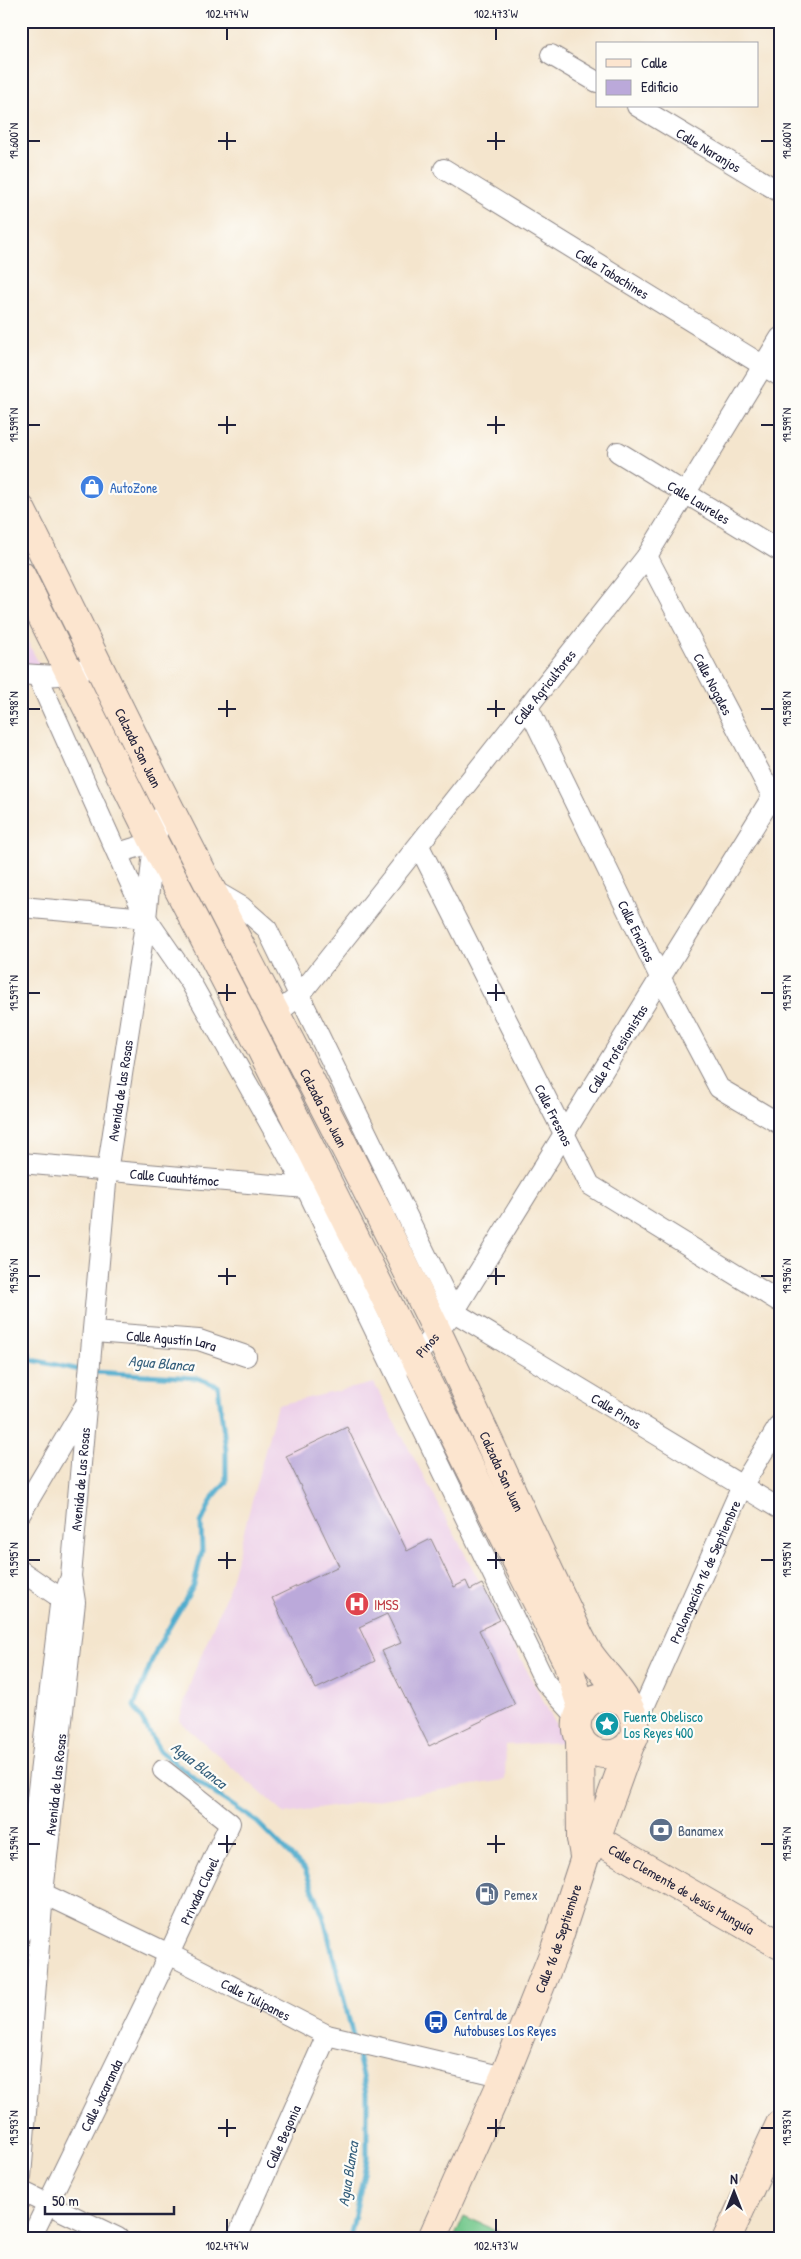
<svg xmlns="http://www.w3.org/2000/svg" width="801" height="2259" viewBox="0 0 801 2259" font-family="'Patrick Hand',sans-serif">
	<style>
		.built { fill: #edd1e9 }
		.green { fill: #73c88c; stroke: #4a7564 }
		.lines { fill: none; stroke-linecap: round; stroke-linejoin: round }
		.stream { stroke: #4faccd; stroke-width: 5 }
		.building { fill: #bba9da }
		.street-casing { stroke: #8b8484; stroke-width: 22 }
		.secondary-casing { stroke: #8b8484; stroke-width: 30 }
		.street { stroke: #fff; stroke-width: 20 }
		.secondary { stroke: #fce5cf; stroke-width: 28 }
		.ticks { fill: none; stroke: #22223b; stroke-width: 2 }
		.labels { text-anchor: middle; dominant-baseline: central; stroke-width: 4.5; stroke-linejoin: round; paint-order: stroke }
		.street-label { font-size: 14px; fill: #22223b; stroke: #fdfcf7 }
		.shop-label { font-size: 14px; fill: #366cbe; stroke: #fdfcf7; text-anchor: start }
		.health-label { font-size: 14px; fill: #be3a42; stroke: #fdfcf7; text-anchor: start }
		.culture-label { font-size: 14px; fill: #0d838f; stroke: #fdfcf7; text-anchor: start }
		.service-label { font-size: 14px; fill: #4e5e75; stroke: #fdfcf7; text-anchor: start }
		.transit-label { font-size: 14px; fill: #164399; stroke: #fdfcf7; text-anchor: start }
		.water-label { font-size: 15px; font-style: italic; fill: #36607d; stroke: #fdfcf7 }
		.neatline { fill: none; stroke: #22223b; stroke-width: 2 }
		.ticks-label { font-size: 12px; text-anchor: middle; fill: #22223b }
	</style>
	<rect width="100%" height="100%" fill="#fdfcf7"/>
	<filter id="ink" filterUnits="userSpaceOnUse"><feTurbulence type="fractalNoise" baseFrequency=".02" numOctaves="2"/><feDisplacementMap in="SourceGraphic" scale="10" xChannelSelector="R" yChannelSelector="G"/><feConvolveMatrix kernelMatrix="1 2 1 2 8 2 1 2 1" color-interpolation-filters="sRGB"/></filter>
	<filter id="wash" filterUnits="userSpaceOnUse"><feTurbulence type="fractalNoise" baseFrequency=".0096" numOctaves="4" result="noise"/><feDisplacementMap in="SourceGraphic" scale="20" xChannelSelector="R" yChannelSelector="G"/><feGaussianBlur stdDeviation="1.12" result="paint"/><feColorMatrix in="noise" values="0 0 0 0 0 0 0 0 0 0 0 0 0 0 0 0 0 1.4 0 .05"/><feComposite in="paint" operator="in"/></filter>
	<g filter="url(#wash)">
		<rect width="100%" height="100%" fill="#f4e5cd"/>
		<path class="built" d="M21,629L44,673L21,671Z
			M374,1383L565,1742L506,1745L505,1780L285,1814L179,1721L193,1675L229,1588L277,1405Z"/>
		<path class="green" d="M464,2216L514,2238H454Z"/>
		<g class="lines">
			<path class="stream" d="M21,1339L32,1360L85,1371
				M93,1372L197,1378L218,1386L226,1450V1482L213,1497L201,1523L202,1551L194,1585L157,1648L134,1706L160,1751L208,1789L257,1822L305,1870L323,1915L353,2036
				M350,2238L367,2159V2093L356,2047"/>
		</g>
		<g id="blocks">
			<path class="building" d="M347,1427L407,1551L431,1539L454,1587L466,1581L470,1590L482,1584L500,1620L479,1630L515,1705L429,1746L382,1651L401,1643L387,1614L359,1627L375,1661L316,1689L272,1598L339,1566L286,1456Z"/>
		</g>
	</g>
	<g filter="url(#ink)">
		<use href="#blocks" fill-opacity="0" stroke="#8b8484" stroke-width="1"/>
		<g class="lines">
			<g class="street-casing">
				<g id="street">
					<path d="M551,55L597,82"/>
					<path id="s1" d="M637,106L780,192"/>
					<path id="s2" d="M444,169L780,376"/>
					<path id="s3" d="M618,452L780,551"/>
					<path id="s4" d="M647,556L777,805"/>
					<path d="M21,674C58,677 64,677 99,663"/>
					<path d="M37,675L146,918L191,983L306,1188L545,1682L578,1718"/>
					<path id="s5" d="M528,707L660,977L719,1088L780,1124"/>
					<path id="s6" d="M419,846L590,1185L780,1302"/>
					<path d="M118,853L154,842"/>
					<path d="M213,890L242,907L267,929L454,1312"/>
					<path d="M21,907L146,918"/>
					<path id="s7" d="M277,1013L299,996L647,556L780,338"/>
					<path id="s8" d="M21,1163L306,1188L315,1184"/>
					<path id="s9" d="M454,1312L780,1509"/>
					<path id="s10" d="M94,1332L199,1340L246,1356"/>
					<path id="s11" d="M405,1365L415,1358L454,1312L780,784"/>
					<path d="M21,1513L84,1407"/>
					<path d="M21,1571L62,1599L73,1602"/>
					<path id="s12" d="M636,1725L742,1486L780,1424"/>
					<path id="s13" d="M21,1883L169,1954L327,2035L504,2077"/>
					<path d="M21,1933L60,1605L71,1577"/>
					<path id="s14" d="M21,2177L43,1893L75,1602L71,1576L107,1172L146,918L154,842L167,803"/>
					<path d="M21,2191L118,2238"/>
					<path id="s15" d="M31,2238L169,1954L230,1823L163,1770"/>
					<path id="s16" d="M237,2238L327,2035"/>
				</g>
			</g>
			<g class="secondary-casing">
				<g id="secondary">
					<path id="s17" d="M21,509C71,608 118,707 168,805C257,980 351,1154 437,1331C481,1423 523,1516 567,1609C573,1622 579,1637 587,1650C601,1674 664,1727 621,1751C612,1756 600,1755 591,1750C559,1731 585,1678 628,1704"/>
					<path d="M21,575L154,842L256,1039L567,1662L582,1709"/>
					<path d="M580,1738L581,1838L584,1856"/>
					<path id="s18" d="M581,1838L596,1839L780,1945"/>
					<path id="s19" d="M432,2238L504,2077L554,1952L585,1857L596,1839L631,1742"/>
					<path d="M727,2238L780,2124"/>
				</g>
			</g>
			<use href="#street" class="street"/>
			<use href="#secondary" class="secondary"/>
		</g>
	</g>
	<path class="ticks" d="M227,28V40M496,28V40M227,132V150M496,132V150M28,141H40M218,141H236M487,141H505M761,141H774M227,416V434M496,416V434M28,425H40M218,425H236M487,425H505M761,425H774M227,700V717M496,700V717M28,709H40M218,709H236M487,709H505M761,709H774M227,984V1001M496,984V1001M28,993H40M218,993H236M487,993H505M761,993H774M227,1268V1285M496,1268V1285M28,1276H40M218,1276H236M487,1276H505M761,1276H774M227,1552V1569M496,1552V1569M28,1560H40M218,1560H236M487,1560H505M761,1560H774M227,1835V1853M496,1835V1853M28,1844H40M218,1844H236M487,1844H505M761,1844H774M227,2119V2137M496,2119V2137M28,2128H40M218,2128H236M487,2128H505M761,2128H774M227,2219V2232M496,2219V2232"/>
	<defs>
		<g id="shop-disc" transform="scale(1.25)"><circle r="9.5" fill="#3f7fe0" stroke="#fdfcf7"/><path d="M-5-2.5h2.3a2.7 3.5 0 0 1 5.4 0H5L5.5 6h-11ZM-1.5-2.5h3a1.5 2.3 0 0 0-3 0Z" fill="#fff"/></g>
		<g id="hospital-disc" transform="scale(1.25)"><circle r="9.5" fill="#e0444e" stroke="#fdfcf7"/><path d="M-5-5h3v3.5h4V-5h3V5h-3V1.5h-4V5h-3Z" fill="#fff"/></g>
		<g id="sight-disc" transform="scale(1.25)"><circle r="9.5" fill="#0f9aa8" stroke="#fdfcf7"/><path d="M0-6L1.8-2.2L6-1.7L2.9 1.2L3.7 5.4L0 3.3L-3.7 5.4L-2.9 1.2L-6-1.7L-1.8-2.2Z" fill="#fff"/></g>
		<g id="bank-disc" transform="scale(1.25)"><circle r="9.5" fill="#5c6f8a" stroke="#fdfcf7"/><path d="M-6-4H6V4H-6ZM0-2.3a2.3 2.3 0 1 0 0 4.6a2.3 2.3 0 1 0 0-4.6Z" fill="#fff"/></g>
		<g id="fuel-disc" transform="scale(1.25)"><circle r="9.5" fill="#5c6f8a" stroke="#fdfcf7"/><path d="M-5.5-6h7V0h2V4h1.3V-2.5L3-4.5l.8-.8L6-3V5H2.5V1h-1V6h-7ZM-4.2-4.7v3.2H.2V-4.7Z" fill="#fff"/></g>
		<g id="bus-disc" transform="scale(1.25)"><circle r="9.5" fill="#1a4fb4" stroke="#fdfcf7"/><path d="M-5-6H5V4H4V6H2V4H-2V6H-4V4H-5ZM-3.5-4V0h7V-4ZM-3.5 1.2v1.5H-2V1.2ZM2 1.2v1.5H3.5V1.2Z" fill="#fff"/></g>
	</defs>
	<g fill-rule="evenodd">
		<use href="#shop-disc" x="92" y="487"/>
		<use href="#hospital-disc" x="357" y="1604"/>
		<use href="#sight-disc" x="607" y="1724"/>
		<use href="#bank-disc" x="661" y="1830"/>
		<use href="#fuel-disc" x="487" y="1894"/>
		<use href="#bus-disc" x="436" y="2022"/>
	</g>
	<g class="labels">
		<g class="street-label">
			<text stroke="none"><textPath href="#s1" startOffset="84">Calle Naranjos</textPath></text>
			<text stroke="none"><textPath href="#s2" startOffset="198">Calle Tabachines</textPath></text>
			<text stroke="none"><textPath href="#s3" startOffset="95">Calle Laureles</textPath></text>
			<text stroke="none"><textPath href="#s4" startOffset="144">Calle Nogales</textPath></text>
			<text stroke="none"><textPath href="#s7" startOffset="422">Calle Agricultores</textPath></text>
			<text stroke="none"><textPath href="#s17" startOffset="266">Calzada San Juan</textPath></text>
			<text stroke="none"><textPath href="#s5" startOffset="249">Calle Encinos</textPath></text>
			<text stroke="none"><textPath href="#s11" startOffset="382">Calle Profesionistas</textPath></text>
			<text stroke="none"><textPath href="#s14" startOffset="1092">Avenida de las Rosas</textPath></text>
			<text stroke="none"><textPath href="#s17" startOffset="671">Calzada San Juan</textPath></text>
			<text stroke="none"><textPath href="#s6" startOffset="301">Calle Fresnos</textPath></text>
			<text stroke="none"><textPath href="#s8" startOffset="154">Calle Cuauhtémoc</textPath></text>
			<text stroke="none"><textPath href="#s10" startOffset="78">Calle Agustín Lara</textPath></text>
			<text stroke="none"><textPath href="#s11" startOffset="30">Pinos</textPath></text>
			<text stroke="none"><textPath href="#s9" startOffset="190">Calle Pinos</textPath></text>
			<text stroke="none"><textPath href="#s17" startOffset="1076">Calzada San Juan</textPath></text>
			<text stroke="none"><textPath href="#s14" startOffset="701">Avenida de Las Rosas</textPath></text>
			<text stroke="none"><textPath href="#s12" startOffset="168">Prolongación 16 de Septiembre</textPath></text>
			<text stroke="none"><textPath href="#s14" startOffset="394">Avenida de las Rosas</textPath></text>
			<text stroke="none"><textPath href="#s18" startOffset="114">Calle Clemente de Jesús Munguía</textPath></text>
			<text stroke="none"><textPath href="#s15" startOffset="386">Privada Clavel</textPath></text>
			<text stroke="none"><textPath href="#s19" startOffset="325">Calle 16 de Septiembre</textPath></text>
			<text stroke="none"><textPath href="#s13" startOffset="262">Calle Tulipanes</textPath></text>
			<text stroke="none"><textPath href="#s15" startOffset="159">Calle Jacaranda</textPath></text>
			<text stroke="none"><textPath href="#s16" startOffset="111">Calle Begonia</textPath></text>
		</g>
		<g class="shop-label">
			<text x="110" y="487">AutoZone</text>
		</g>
		<g class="health-label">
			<text x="374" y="1604">IMSS</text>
		</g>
		<g class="culture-label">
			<text x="624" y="1716">Fuente Obelisco<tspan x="624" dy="16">Los Reyes 400</tspan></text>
		</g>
		<g class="service-label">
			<text x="678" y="1830">Banamex</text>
			<text x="504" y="1894">Pemex</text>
		</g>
		<g class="transit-label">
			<text x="454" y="2014">Central de<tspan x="454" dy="16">Autobuses Los Reyes</tspan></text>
		</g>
		<g class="water-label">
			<text transform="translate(161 1363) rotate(5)">Agua Blanca</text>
			<text transform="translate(199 1765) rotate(38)">Agua Blanca</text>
			<text transform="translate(348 2174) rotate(-81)">Agua Blanca</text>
		</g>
	</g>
	<rect width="801" height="2259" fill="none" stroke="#fdfcf7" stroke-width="55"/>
	<rect x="596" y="42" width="162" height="65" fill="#fdfcf7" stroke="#a5a5ac"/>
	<rect x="606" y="59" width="25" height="8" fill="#fce5cf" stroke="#a5a5ac"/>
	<text x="641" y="68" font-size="15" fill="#22223b">Calle</text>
	<rect x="606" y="80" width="25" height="15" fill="#bba9da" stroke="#a5a5ac"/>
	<text x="641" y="92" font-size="15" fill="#22223b">Edificio</text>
	<g transform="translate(734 2192)" stroke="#fdfcf7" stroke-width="4" paint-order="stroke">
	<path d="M0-4L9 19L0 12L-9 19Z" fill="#22223b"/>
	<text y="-8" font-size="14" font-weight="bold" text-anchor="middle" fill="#22223b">N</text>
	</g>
	<path d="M45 2206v8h129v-8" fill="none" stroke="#22223b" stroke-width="2.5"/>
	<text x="52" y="2206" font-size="15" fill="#22223b" stroke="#fdfcf7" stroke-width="4" paint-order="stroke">50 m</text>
	<rect x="28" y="28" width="746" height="2204" class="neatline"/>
	<g class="ticks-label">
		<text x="227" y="18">102.474°W</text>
		<text x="496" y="18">102.473°W</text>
		<text transform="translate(14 141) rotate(-90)" y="4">19.600°N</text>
		<text transform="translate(787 141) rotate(-90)" y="4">19.600°N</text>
		<text transform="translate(14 425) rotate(-90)" y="4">19.599°N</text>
		<text transform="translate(787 425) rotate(-90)" y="4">19.599°N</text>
		<text transform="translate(14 709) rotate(-90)" y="4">19.598°N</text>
		<text transform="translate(787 709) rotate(-90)" y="4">19.598°N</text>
		<text transform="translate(14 993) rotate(-90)" y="4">19.597°N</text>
		<text transform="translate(787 993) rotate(-90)" y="4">19.597°N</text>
		<text transform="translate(14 1276) rotate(-90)" y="4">19.596°N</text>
		<text transform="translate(787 1276) rotate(-90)" y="4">19.596°N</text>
		<text transform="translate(14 1560) rotate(-90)" y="4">19.595°N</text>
		<text transform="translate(787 1560) rotate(-90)" y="4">19.595°N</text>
		<text transform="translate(14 1844) rotate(-90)" y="4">19.594°N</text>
		<text transform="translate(787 1844) rotate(-90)" y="4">19.594°N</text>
		<text transform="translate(14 2128) rotate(-90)" y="4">19.593°N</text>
		<text transform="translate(787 2128) rotate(-90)" y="4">19.593°N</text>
		<text x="227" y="2250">102.474°W</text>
		<text x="496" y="2250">102.473°W</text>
	</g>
</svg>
